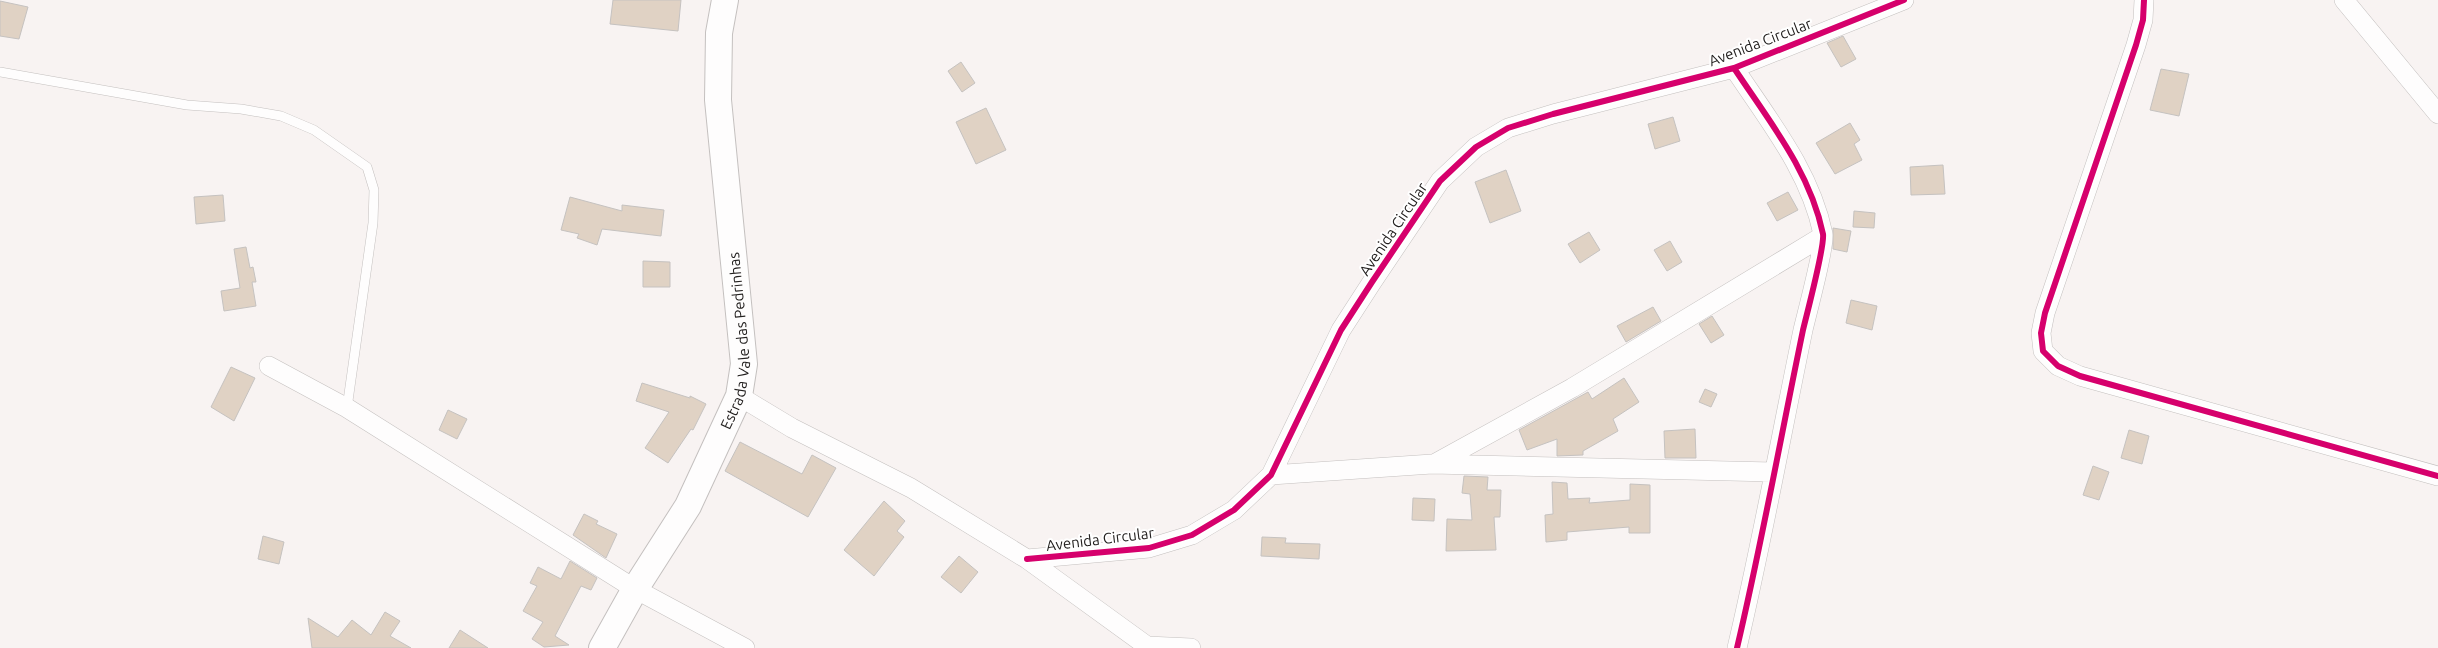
<svg xmlns="http://www.w3.org/2000/svg" width="2438" height="648" viewBox="0 0 2438 648" font-family="Ubuntu,sans-serif">
	<style>
		.building { fill: #e0d2c4; stroke: #c5c2c0 }
		.lines { fill: none; stroke-linecap: round; stroke-linejoin: round }
		.lane-casing { stroke: #c4c0bf; stroke-width: 10 }
		.street-casing { stroke: #c4c0bf; stroke-width: 20 }
		.secondary-casing { stroke: #c4c0bf; stroke-width: 28 }
		.lane { stroke: #fefdfd; stroke-width: 9 }
		.street { stroke: #fefdfd; stroke-width: 19 }
		.secondary { stroke: #fefdfd; stroke-width: 26 }
		.cycleway-casing { stroke: #fff; stroke-width: 9 }
		.cycleway { stroke: #d6006c; stroke-width: 6 }
		.labels { text-anchor: middle; dominant-baseline: central; stroke-width: 4; stroke-linejoin: round; paint-order: stroke }
		.street-label { font-size: 15px; fill: #23201f; stroke: #fff }
	</style>
	<rect width="100%" height="100%" fill="#f8f3f2"/>
	<path class="building" d="M613,0H681L678,31L610,24Z
		M0,1L28,7L19,39L0,36Z
		M1843,36L1856,59L1841,67L1827,43Z
		M961,62L975,83L962,92L948,71Z
		M2161,69L2189,74L2179,116L2150,110Z
		M986,108L1006,150L976,164L956,122Z
		M1673,117L1680,141L1655,149L1648,124Z
		M1850,123L1860,140L1854,144L1862,160L1835,174L1816,143Z
		M1943,165L1945,194L1911,195L1910,167Z
		M1506,170L1521,211L1490,223L1475,182Z
		M1788,192L1798,210L1777,221L1767,203Z
		M223,195L225,221L196,224L194,197Z
		M570,197L622,211V205L664,210L661,236L602,229L597,245L577,238L579,234L561,230Z
		M1854,211L1875,213L1874,228L1853,227Z
		M1833,228L1851,231L1847,252L1833,249Z
		M1589,232L1600,250L1580,263L1568,244Z
		M1670,241L1682,262L1667,271L1654,250Z
		M246,247L250,268L253,267L256,282H252L256,306L224,311L221,291L240,288L234,249Z
		M643,261L670,262V287H643Z
		M1851,300L1877,306L1872,330L1846,323Z
		M1653,307L1661,321L1626,342L1617,326Z
		M1712,316L1724,335L1711,343L1699,324Z
		M231,367L255,378L234,421L211,407Z
		M1624,378L1639,402L1613,419L1618,431L1583,451V455L1557,456V439L1527,450L1519,430L1588,392L1592,399Z
		M642,383L690,398V396L706,404L693,430L691,429L668,463L645,448L669,412L636,401Z
		M1705,389L1717,394L1711,407L1699,402Z
		M448,410L467,419L457,439L439,430Z
		M1695,429L1696,458H1665L1664,431Z
		M2129,430L2149,436L2142,464L2121,458Z
		M740,442L802,474L812,455L836,468L808,517L725,471Z
		M2093,466L2109,472L2099,500L2083,495Z
		M1464,476L1488,477L1487,490H1501L1500,517H1494L1496,550L1446,551L1447,519L1472,520L1470,494L1462,493Z
		M1552,482L1567,483L1568,499L1590,498L1589,503L1630,500V484L1650,485V533H1629V527L1567,532V540L1546,542L1545,515L1553,514Z
		M1413,498L1435,499L1434,521L1412,520Z
		M884,501L905,521L897,531L904,537L874,576L844,550Z
		M584,514L598,521L596,524L617,534L606,558L573,535Z
		M263,536L284,542L279,564L258,559Z
		M1262,537L1286,538L1285,543L1320,544L1319,559L1261,556Z
		M959,556L978,572L961,593L941,577Z
		M570,561L597,578L591,590L581,586L555,636L569,645L544,647L532,639L543,622L523,611L537,586L530,583L538,567L561,579Z
		M385,612L400,621L390,636L411,648H312L308,618L338,637L352,620L371,635Z
		M460,630L488,648H449Z"/>
	<g class="lines">
		<g class="lane-casing">
			<path id="lane" d="M0,72L187,105L241,109L281,116L314,130L367,167L374,190L373,223L347,408"/>
		</g>
		<g class="street-casing">
			<path id="street" d="M2144,0L2143,20L2136,45L2045,313L2041,333L2043,351L2058,366L2080,376L2438,476
				M2344,0L2438,114
				M1734,68C1769,121 1810,171 1823,234C1825,246 1807,313 1803,330C1781,436 1762,542 1737,648
				M269,366L347,408L635,589L745,648
				M739,396L792,428L911,488L1027,559L1147,646L1191,648
				M1434,464L1572,388L1823,236
				M1271,475L1432,464L1773,472
				M1027,559L1149,548L1192,535L1234,510L1271,475L1341,330L1372,282L1440,181L1476,147L1508,128L1553,114L1734,68L1904,0"/>
		</g>
		<g class="secondary-casing">
			<g id="secondary">
				<path id="s1" d="M602,648L635,589L688,506L739,396L744,364L718,100L719,33L725,0"/>
			</g>
		</g>
		<use href="#lane" class="lane"/>
		<use href="#street" class="street"/>
		<use href="#secondary" class="secondary"/>
		<g class="cycleway-casing">
			<path id="cycleway" d="M2144,0L2143,20L2136,45L2045,313L2041,333L2043,351L2058,366L2080,376L2438,476
				M1734,68C1769,121 1810,171 1823,234C1825,246 1807,313 1803,330C1781,436 1762,542 1737,648
				M1027,559L1149,548L1192,535L1234,510L1271,475L1341,330L1372,282L1440,181L1476,147L1508,128L1553,114L1734,68L1904,0"/>
		</g>
		<use href="#cycleway" class="cycleway"/>
	</g>
	<g class="labels">
		<g class="street-label">
			<text transform="translate(1760 42) rotate(-21)">Avenida Circular</text>
			<text transform="translate(1393 229) rotate(-56)">Avenida Circular</text>
			<text stroke="none"><textPath href="#s1" startOffset="342">Estrada Vale das Pedrinhas</textPath></text>
			<text transform="translate(1100 539) rotate(-7)">Avenida Circular</text>
		</g>
	</g>
</svg>
